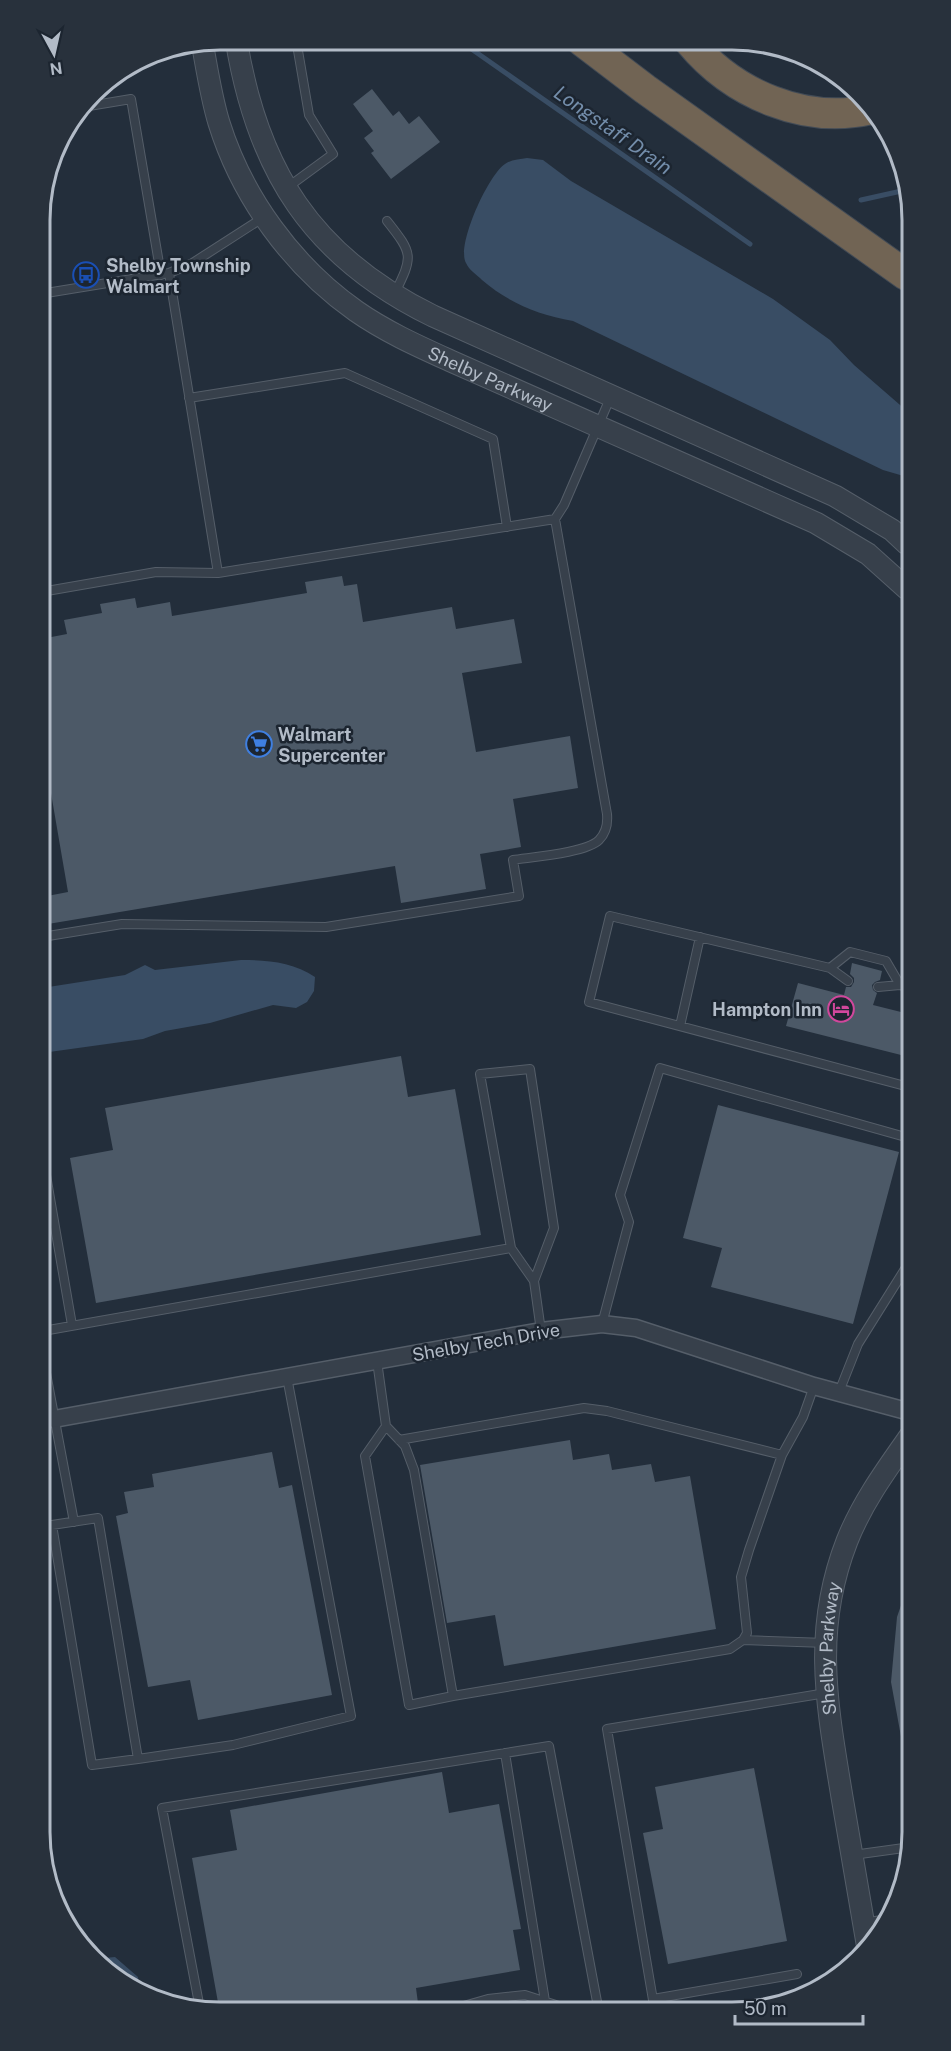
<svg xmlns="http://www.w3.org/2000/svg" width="951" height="2051" viewBox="0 0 951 2051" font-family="'Public Sans',sans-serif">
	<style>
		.water { fill: #394d64 }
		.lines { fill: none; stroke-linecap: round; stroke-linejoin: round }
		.stream { stroke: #394d64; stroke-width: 5 }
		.building { fill: #4c5967 }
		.service-casing { stroke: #555e69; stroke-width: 10 }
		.minor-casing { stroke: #555e69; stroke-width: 19 }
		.tertiary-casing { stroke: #555e69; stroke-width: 23 }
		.motorway-casing { stroke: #424b56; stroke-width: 32 }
		.service { stroke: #37404b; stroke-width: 8 }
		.minor { stroke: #37404b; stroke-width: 16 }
		.tertiary { stroke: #37404b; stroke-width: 21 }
		.motorway { stroke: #716454; stroke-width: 30 }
		.labels { text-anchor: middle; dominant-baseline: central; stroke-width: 5; stroke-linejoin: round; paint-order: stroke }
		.poi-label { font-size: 18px; font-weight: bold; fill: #b2bbc7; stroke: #1c2530; text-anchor: start }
		.street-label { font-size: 18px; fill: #b2bbc7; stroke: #1c2530 }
		.water-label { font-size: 20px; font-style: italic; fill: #738daa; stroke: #1c2530 }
		.rim { fill: none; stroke: #b2bbc7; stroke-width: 3 }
	</style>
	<rect width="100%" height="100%" fill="#232e3b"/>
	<path class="water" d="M527,158L543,160L571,181L773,299L830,340L854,365L907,411V477L883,470L573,321C538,315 509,303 482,280C477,275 469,270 466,263C456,246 488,175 505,164C510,160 520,159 527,158Z
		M241,960C267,960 293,962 315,977L314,991L307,1002L296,1008L273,1005L210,1023L165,1031L143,1039L42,1053V988L125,975L145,965L155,970Z
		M115,1957L138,1977L139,1986L100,1967L94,1959Z"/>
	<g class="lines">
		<path class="stream" d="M460,41L750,244
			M861,200L906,190"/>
	</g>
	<path class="building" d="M372,89L393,116L399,111L409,124L419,116L440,142L391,179L371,153L374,151L364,138L373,131L353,104Z
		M342,576L344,586L357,584L363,622L452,607L456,629L514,619L522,663L462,673L476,752L570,736L578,788L513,799L521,847L480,854L486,889L401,903L395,866L42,925V897L68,892L41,735V639L67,634L64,620L102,613L100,604L135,598L137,608L170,602L172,616L307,593L305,582Z
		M852,963L882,971L880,980L875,982L872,985L873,990L877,993L873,1005L909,1014V1057L786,1026L798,983L844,995L846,987H851L854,982V978L850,974Z
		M401,1056L408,1097L455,1089L481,1235L96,1303L70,1158L113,1150L105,1108Z
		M718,1105L899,1152L853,1324L711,1287L722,1248L683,1238Z
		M570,1440L573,1460L609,1454L612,1470L651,1464L655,1482L690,1476L716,1629L504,1666L495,1615L447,1623L420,1465Z
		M272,1452L279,1488L292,1485L332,1695L198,1720L190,1680L148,1687L116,1516L128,1513L124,1492L154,1487L152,1474Z
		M908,1585H911V1752L904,1753L891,1682L897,1617Z
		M754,1768L787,1941L668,1964L643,1833L663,1829L655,1787Z
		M442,1772L449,1813L499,1804L521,1929L513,1930L520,1970L416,1988L418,2003L393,2008H219L192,1858L237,1850L230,1810Z"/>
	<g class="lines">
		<g class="service-casing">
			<path id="service" d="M83,107L131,99L161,275
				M288,187L333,154L309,115L296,39
				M387,221C414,255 413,256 394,295
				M169,273L218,573
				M40,294L169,273L191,264L264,217
				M189,398L345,373L493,439L507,527
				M41,592L156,572L218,573L555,519L564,505L611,396
				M42,937L122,924L326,927L519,896L513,860C532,857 586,853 599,840C606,833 608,825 607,814L555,519
				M830,968L848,981
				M878,987L900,985
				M909,988L900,985L886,961L850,952L830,968L610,916L589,1002L909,1087
				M680,1026L700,937
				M43,1175H46L72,1325
				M534,1281L554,1228L530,1069L480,1074L511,1248L534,1281L541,1331
				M602,1324L629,1222L620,1195L660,1068L909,1138
				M43,1331L511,1248
				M43,1357L74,1522
				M377,1361L386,1426L365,1456L409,1705L453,1696L414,1470L405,1446L386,1426
				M839,1392L858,1344L910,1261
				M399,1440L584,1408L607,1411L782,1455
				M743,1640L826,1643
				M453,1696L730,1649L743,1640L747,1633L741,1577L749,1550L782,1455L803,1417L814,1386
				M505,1753L545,2001
				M138,1759L92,1765L52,1525L98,1518L138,1759L233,1745L351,1716L287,1377
				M853,1855L911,1847
				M864,1923L887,1919
				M653,1999L797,1974
				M654,2006L607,1729L826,1693
				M460,2007L488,1999L525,1995L562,2007
				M200,2009L162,1808L549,1746L598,2007"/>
		</g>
		<g class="minor-casing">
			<path id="minor" d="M54,1419L541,1331L602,1324L636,1328L814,1386L910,1412"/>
		</g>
		<g class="tertiary-casing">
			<g id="tertiary">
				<path d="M236,39C257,170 312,257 433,316L835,496L892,530L907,544"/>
				<path id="s1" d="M202,42C207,69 211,97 219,123C242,197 292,266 356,311C386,332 420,347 453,362L816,523L868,554L907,589"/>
				<path id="s2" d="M868,1949C859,1898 851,1847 842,1797C827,1705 812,1631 847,1541C862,1503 886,1470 910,1436"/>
			</g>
		</g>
		<g class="motorway-casing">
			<path id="motorway" d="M582,41L645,89L906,275
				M690,42C733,94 805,125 872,109"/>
		</g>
		<use href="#service" class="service"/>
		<use href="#minor" class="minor"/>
		<use href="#tertiary" class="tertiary"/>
		<use href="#motorway" class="motorway"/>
	</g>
	<defs>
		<g id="bus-ring" transform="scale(1.35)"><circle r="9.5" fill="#1c2530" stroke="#1a4fb4" stroke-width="1.5"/><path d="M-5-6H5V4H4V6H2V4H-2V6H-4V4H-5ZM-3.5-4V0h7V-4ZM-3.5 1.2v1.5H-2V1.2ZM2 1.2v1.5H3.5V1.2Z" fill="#1a4fb4"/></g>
		<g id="supermarket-ring" transform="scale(1.35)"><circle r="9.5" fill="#1c2530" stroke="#3f7fe0" stroke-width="1.5"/><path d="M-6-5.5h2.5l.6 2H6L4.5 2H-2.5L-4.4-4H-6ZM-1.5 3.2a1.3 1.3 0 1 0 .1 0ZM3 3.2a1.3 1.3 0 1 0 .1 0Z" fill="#3f7fe0"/></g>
		<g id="hotel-ring" transform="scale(1.35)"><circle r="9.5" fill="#1c2530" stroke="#d1479c" stroke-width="1.5"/><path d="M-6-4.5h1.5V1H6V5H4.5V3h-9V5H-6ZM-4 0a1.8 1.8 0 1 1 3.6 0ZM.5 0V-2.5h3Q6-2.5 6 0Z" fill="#d1479c"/></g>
	</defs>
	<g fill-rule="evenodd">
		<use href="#bus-ring" x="86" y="275"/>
		<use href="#supermarket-ring" x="259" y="744"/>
		<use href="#hotel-ring" x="841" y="1009"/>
	</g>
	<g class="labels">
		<g class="poi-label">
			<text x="106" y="265">Shelby Township<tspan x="106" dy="21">Walmart</tspan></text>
			<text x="278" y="734">Walmart<tspan x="278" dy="21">Supercenter</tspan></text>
			<text x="822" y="1009" text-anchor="end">Hampton Inn</text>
		</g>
		<g class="street-label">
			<text stroke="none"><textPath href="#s1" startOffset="470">Shelby Parkway</textPath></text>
			<text transform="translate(486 1342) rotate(-10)">Shelby Tech Drive</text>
			<text stroke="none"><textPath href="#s2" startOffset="304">Shelby Parkway</textPath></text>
		</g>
		<g class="water-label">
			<text transform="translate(613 130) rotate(35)">Longstaff Drain</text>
		</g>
	</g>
	<path d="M0 0H951V2051H0ZM220 50H732A170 170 0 0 1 902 220V1832A170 170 0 0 1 732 2002H220A170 170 0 0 1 50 1832V220A170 170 0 0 1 220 50Z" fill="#28313c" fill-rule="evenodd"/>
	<path class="rim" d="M220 50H732A170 170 0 0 1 902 220V1832A170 170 0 0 1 732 2002H220A170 170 0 0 1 50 1832V220A170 170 0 0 1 220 50Z"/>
	<g transform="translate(54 54) rotate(172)" stroke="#1c2530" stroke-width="4.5" paint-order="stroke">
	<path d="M0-4.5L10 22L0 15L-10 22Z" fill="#b2bbc7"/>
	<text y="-9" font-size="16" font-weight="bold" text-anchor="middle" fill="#b2bbc7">N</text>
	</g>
	<path d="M735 2015v9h128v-9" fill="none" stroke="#b2bbc7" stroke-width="3"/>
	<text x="744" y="2015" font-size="18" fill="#b2bbc7" stroke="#1c2530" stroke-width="4.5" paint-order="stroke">50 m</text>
</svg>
